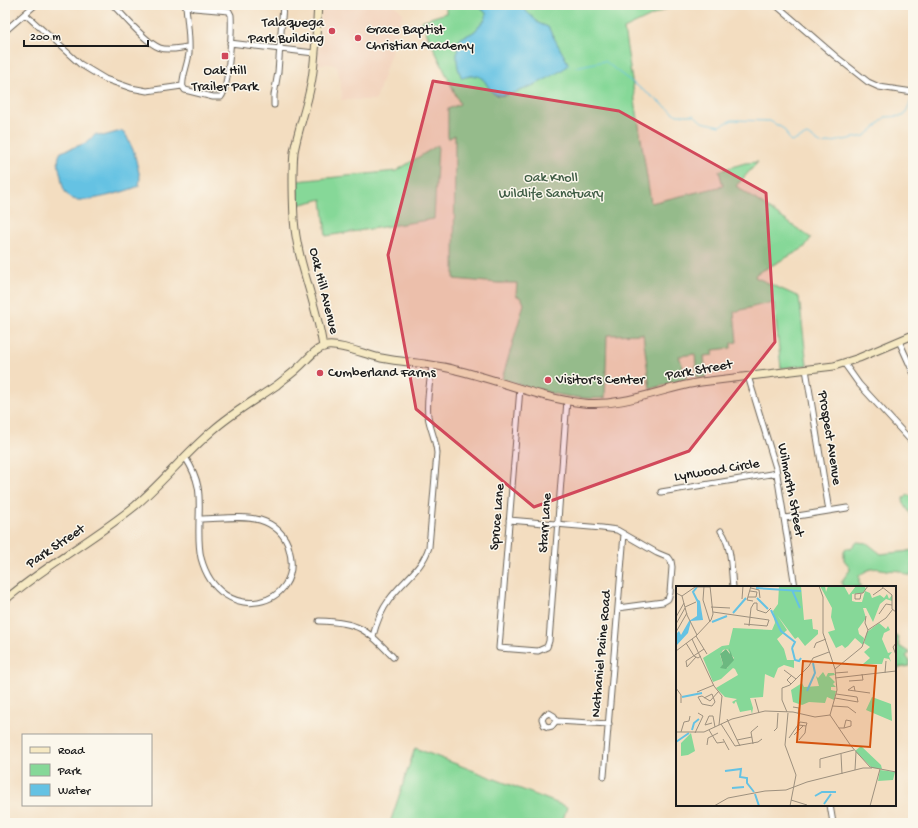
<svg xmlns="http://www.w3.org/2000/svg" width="918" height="828" viewBox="0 0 918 828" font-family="'Gochi Hand',sans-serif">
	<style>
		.built { fill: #f3d4be }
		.green { fill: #86d898; stroke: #517a5a }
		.water { fill: #65c2e3; stroke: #406f80 }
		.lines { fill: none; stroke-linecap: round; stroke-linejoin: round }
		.stream { stroke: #65c2e3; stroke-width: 1 }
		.minor-casing { stroke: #676055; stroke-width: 7 }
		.secondary-casing { stroke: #676055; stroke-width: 9 }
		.minor { stroke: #fff; stroke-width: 5 }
		.secondary { stroke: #f6e9c3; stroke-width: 7 }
		.marked { fill: #d1495b; fill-opacity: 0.2; stroke: #d1495b; stroke-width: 3; stroke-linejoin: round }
		.poi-dot { fill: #d1495b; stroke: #fbf7ec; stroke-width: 1.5 }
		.labels { text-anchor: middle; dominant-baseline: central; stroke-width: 3; stroke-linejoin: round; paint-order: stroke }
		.poi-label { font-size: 14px; fill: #1c1c1c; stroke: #fbf7ec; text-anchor: start }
		.park-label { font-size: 14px; fill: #415e47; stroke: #fbf7ec }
		.street-label { font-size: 14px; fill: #1c1c1c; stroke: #fbf7ec }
		.inset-river { fill: none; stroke: #65c2e3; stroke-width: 2 }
		.inset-road { fill: none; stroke: #9d907e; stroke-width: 1 }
		.view { fill: #d4530e; fill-opacity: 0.15; stroke: #d4530e; stroke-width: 2 }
		.inset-edge { fill: none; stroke: #1c1c1c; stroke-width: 2 }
	</style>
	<rect width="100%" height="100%" fill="#fbf7ec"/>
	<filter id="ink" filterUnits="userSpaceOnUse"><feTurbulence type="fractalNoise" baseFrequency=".025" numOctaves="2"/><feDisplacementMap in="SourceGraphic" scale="8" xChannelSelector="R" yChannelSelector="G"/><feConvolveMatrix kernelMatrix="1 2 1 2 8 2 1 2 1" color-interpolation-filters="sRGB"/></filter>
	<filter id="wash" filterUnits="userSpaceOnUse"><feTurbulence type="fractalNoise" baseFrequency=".012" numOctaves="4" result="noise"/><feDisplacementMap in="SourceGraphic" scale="16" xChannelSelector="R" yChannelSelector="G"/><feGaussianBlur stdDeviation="0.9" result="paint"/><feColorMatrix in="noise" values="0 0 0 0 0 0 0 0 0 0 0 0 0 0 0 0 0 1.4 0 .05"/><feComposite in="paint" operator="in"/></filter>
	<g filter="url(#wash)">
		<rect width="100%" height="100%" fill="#f3ddc0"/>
		<path class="built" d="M322,5H394L403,13L376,100H341L342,91L341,90V82L337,67L332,64H318Z"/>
		<path class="green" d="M446,5H667L669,7L668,8L624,29L651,203L723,186L719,171L745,163L758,162L736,186L811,238L804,248L756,274L755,277L799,297L807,365L781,368L774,303L760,305L734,312L737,342L731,343V348L713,350V355L704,356L706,377L697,378L695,354L679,356L687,379L650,389L643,334L607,335L605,398C570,401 535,389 502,379L524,304L522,299L516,295L517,283H498L454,279L455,135L448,139V109L460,104L421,21L446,13Z
			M438,145L434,219L326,236L322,199L298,205L297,181L396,171Z
			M908,495L913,496V521C912,512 903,507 903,498Z
			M857,542L867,543L881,554C892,552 903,553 913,550V571L911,575C906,576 904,573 900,571C895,570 891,571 886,570C874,567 869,568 859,576V583L862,587H843L841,582L850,570L849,566L844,560V551L846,548L851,549Z
			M895,635L898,638L899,646L910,653L906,656L909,660L910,666L898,668L895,666Z
			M415,748L567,807L562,823H390Z"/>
		<path class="water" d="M477,5H521C526,13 533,16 538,23L548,27L568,63L566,67C557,75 508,100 496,95C488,92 487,78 477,76C473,75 466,77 462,78C455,65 456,52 460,39C465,35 470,35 475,31C479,27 482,22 486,18V13Z
			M121,131L126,135L134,152L140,177L139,186C128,191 83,204 73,199C64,195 62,185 61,176C59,168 56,159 61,152L86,143L96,134L103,136Z"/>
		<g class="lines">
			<path class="stream" d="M567,65L570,66
				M575,67L605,61L617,71L677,115H694L702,122L720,126L732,120L770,121L784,129L791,142L807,135L822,144L865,136L876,127L885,117L904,116L913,97"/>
		</g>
	</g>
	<g filter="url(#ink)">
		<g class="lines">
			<g class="minor-casing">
				<path id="minor" d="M113,5C124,16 146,43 160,48C169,51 179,48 188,47
					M185,5L194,8L229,11L231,15C232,29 229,88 221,97H213L185,90L183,87C181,79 188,64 189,53C190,37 187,21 186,5
					M776,5L835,56L868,82L879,87L913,92
					M25,14L80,64L105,79L131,88L147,91L182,86
					M5,31L35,5
					M230,43L314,53
					M274,105V95L278,72L283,5
					M899,341L913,372
					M844,363L859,384L913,443
					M806,369L829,511
					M748,376L776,468L795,587
					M520,388L499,648L538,651L547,647L549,641L567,400
					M185,457C200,480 200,493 199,519C219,519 241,515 260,520C274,524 286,535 289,549C306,607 220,629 201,558C198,545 199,532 199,519
					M661,492L777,473
					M785,518L847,508
					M509,520L602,528L617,530L657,553L669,558L671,561L672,567L670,593L668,599L663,602L618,608
					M721,531C732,546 731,569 733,587
					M319,621C359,622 366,629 393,657
					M373,636C376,624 381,611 389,600C402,581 422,570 429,547L437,453C436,440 430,429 428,416C426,400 430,382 432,365
					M556,721L552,726L548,727L544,725L542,719L545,715L549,713L554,716L556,721L609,724
					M604,776L624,534
					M830,805L833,823"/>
			</g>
			<g class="secondary-casing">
				<path id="secondary" d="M318,5C316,31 316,58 311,84C307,107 298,129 294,152C292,174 293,197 294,219C297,263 317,303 323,347
					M5,600C46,565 93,540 135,506C162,483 184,455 212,431C232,413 255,400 277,385C284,379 292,374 299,367C307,360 315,348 327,346C341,344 366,355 381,358C406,363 432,363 456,370C499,380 539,398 583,403C624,407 662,388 701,382L834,366L859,358L913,335"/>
			</g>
			<use href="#minor" class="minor"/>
			<use href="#secondary" class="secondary"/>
		</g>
	</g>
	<path class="marked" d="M433,81L619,111L766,193L775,342L689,451L534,507L416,409L388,255Z"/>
	<g class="poi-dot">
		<circle cx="332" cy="31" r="4"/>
		<circle cx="358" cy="38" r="4"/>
		<rect x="221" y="52" width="8" height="8" rx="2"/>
		<circle cx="320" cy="373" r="4"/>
		<circle cx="548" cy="380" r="4"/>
	</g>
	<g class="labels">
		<g class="poi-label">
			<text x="324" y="23" text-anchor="end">Talaquega<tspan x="324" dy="16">Park Building</tspan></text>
			<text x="366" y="30">Grace Baptist<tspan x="366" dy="16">Christian Academy</tspan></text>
			<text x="225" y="71" text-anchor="middle">Oak Hill<tspan x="225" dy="16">Trailer Park</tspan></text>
			<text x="328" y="373">Cumberland Farms</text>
			<text x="556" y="380">Visitor's Center</text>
		</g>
		<g class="park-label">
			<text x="551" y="178">Oak Knoll<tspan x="551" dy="16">Wildlife Sanctuary</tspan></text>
		</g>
		<g class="street-label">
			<text transform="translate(323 291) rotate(76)">Oak Hill Avenue</text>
			<text transform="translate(699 371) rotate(-10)">Park Street</text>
			<text transform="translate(829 438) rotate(81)">Prospect Avenue</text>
			<text transform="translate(717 471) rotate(-9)">Lynwood Circle</text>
			<text transform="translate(790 490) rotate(79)">Wilmarth Street</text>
			<text transform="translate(498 517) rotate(-85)">Spruce Lane</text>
			<text transform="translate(546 523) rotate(-86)">Starr Lane</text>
			<text transform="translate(56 547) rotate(-34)">Park Street</text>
			<text transform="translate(602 654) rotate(-85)">Nathaniel Paine Road</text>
		</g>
	</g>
	<g transform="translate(676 586)">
		<rect width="220" height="220" fill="#f3ddc0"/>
		<path d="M103,0H125L128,34L136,33L137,43L142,44V48L129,60L122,51L119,53L101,29L111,44L101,53L108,63L111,74H118V82L108,79L102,82L98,92L89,88L87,111L74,112L77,122L76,128L75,124L64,126L60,115L58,118L56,116L61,113L49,111L40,102L62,89L59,83L57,82L45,93L37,96L27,72L46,60L53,59L57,42L96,44L99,37L97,25L102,18ZM51,63L58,72L51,82H45L47,78L44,69L47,64ZM144,0H149L150,6L152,0H168L173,9L180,0H188L190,3L187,7L176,8V15L180,16H186L189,5L194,7L196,12L204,9L208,12L211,8L213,13L216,9V15L210,13L204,18L197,36L190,22H187L190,32L182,43L183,48L188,52L187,59L179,52L172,60L165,65L169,62L166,59L160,62L152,46L159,44L155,31L156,22ZM203,37L210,43L212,40L214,44L208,47L206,53L212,67L216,66L213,70L215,76L213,73L208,72L206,78H187L194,72L188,66L194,61L188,57L191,46ZM147,86L150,91L152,87H158L159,89L153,90L159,96L157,98L160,101H155V104L160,105L158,114L151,111L149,117L133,116L126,119L117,116L115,104L126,97L128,101L143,100L140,90L142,92ZM196,111L215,118L216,135L190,124ZM15,147L19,165L12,169L5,170V157ZM185,160L205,179L206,183L196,182L179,165ZM204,184L219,186L217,194L202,195Z" fill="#86d898" fill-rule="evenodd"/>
		<path d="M53,62L58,74L50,83L44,82L47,78L44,68L50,63L54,68Z" fill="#6cb880"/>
		<path d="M21,13L24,15L27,34L15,35L12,47L0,60V48L3,45L5,49L13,35L21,30Z" fill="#65c2e3"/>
		<path class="inset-river" d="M21,1L17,6L22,16M80,2L125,5M116,4L124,22M81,12L92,23M95,24L105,45L119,56L116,62M57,27L70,12M36,36L51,30M116,62L119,74L123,75L125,72M131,105L139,87L137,77M6,111L26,107M16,144L18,137L23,133M0,156L13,147M49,185L65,183L64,191L71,192V197L78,206M56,202L68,201M79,208L83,220M139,210L146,206H160M148,218L155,208"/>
		<path class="inset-road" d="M28,0L27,14L34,36M75,0L71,14L77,15M143,0L147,11V47L159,83L161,104L154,129M205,0L216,9V23L220,26M75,2L83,4L84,12M0,7L6,10L11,29L21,49M185,8L184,13H179V8L187,7L192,0M197,9L207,2M6,10L19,1H34M72,11H80L81,6L74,5M66,13L67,0M9,21L20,16M35,21L54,22M37,26L93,34L91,40L68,38M203,28L210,18L216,19M190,30L189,37L192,44M0,31L8,17M0,38L9,22M73,40L75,22L78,17H81V24L90,27L95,22M0,46L11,27M20,50L31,68M16,53L38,100L46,110L43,139M10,57L18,70L22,72L25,70M220,57L217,61L220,69M138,62L140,57L150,53M0,65L20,50L35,34L37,28L34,0M11,81L10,75L28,63M11,81L20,71M159,83L186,61L192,44L210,32L217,23M108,84L120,93M159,87L172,86M209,87L210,75M159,92L220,85M173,95L187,94L186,88M115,98L111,94L116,89M0,102L5,109V117M172,104L194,107M172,104L178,100L179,105M21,106L38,99M22,111L26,118L36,120L39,116L36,108L28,112M22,111L26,110L34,115L43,105M159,112L182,116L181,111L160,108M79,113L83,127M156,120L172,121L180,127M117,121L123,122L122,128M111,126L106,114V102L114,99L133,80L137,72L153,66M112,127L109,159L120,189L114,220M154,129L175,160L194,181M51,133L64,160M36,137L29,139L33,130H37L39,141M45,138L59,160L82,156L86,153M163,142H168L170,134L175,135V140L168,142M33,144L41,157L48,156M98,145L101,142L102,127M0,146H28L56,133L89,125L117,126L139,131L154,129M5,146L8,136L13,135L14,130M19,147L27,130L22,127M118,149L127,140M113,152L124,136L131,137L130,140L123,139M47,153L53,164M61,154L76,151M123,154L129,147L130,140M77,158L75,146L82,140M31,159L32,152L42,147M165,168L166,188M194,181L220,186M144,182V173L178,164M179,184L180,166M115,214L131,219M38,220L52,212L89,205L110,204L131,196L187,182H196M194,220L204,183"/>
		<path class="view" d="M127,75L200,80L194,161L121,156Z"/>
		<rect width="220" height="220" class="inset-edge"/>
	</g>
	<rect width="918" height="828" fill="none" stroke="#fbf7ec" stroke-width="20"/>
	<rect x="22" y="734" width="130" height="72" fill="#fbf7ec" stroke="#a29f99"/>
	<rect x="30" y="747" width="20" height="6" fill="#f6e9c3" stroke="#a29f99"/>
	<text x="58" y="754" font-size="12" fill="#1c1c1c">Road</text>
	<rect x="30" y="764" width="20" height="12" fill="#86d898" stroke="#a29f99"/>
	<text x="58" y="774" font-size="12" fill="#1c1c1c">Park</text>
	<rect x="30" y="784" width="20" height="12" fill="#65c2e3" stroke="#a29f99"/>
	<text x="58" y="794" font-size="12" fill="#1c1c1c">Water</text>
	<path d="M24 40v6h124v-6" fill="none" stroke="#1c1c1c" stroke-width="2"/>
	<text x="30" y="40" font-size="12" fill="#1c1c1c" stroke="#fbf7ec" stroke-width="3" paint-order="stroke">200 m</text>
</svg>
